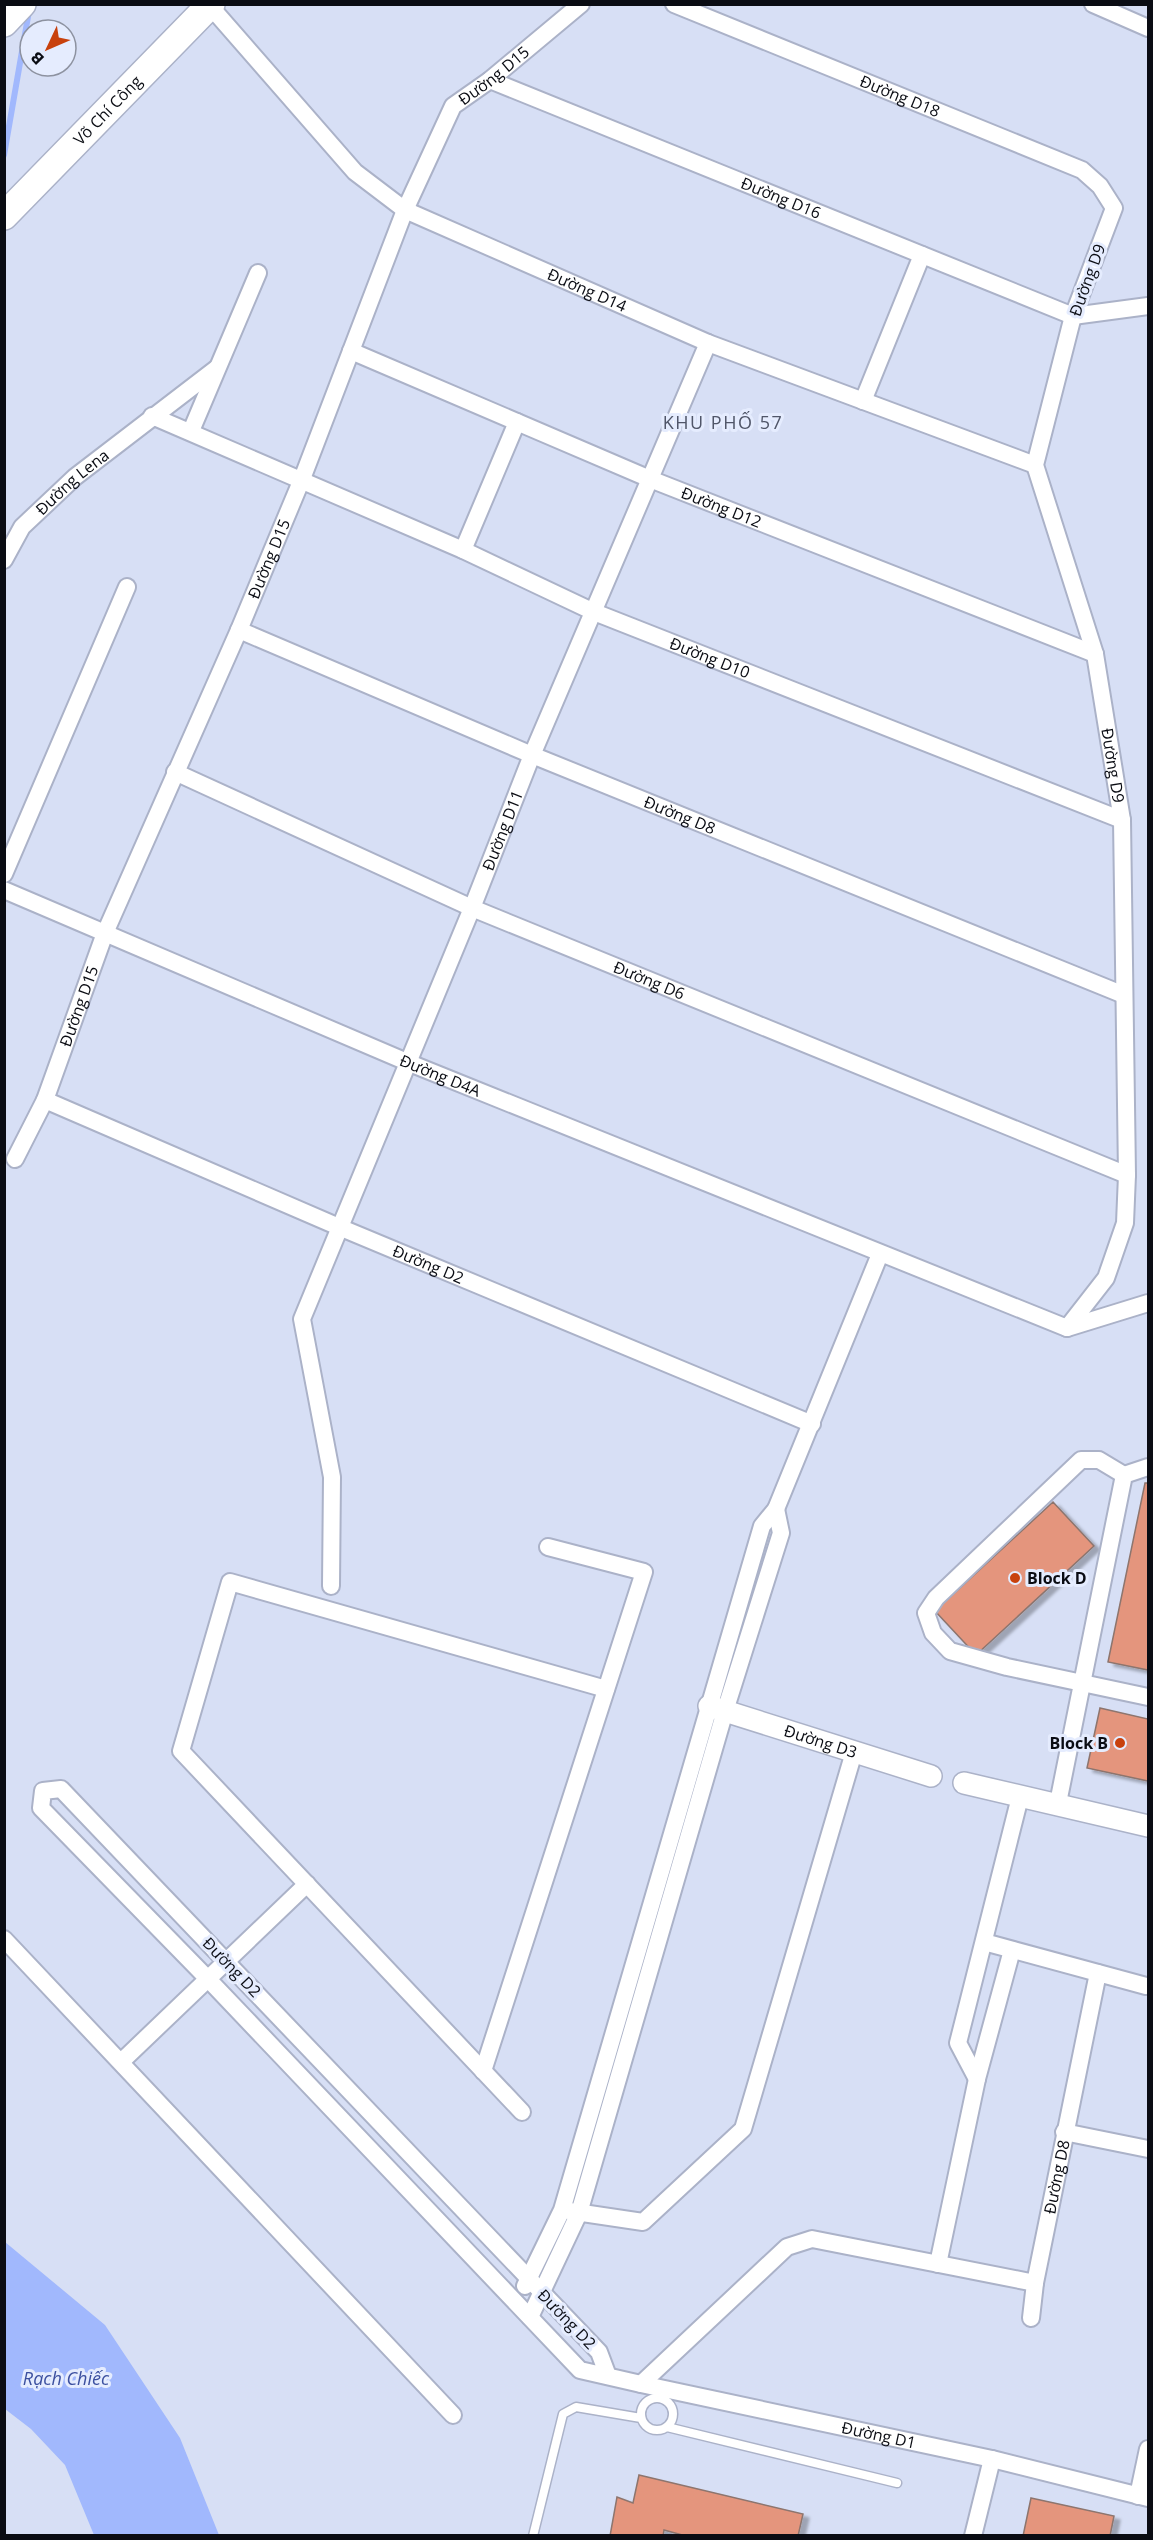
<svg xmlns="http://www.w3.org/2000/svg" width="1153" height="2540" viewBox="0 0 1153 2540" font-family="'Open Sans',sans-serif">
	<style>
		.water { fill: #a1b8fd }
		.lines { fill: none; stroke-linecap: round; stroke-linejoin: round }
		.stream { stroke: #a1b8fd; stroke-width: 6 }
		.building { fill: #e4957d; stroke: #8d756e; stroke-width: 1.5; filter: url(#shadow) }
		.service-casing { stroke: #abb2c8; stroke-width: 11 }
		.minor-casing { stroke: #abb2c8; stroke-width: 20 }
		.tertiary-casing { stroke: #abb2c8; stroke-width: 24 }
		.trunk-casing { stroke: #abb2c8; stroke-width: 30 }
		.service { stroke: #fff; stroke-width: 8 }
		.minor { stroke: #fff; stroke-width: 16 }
		.tertiary { stroke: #fff; stroke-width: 21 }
		.trunk { stroke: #fff; stroke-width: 27 }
		.poi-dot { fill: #c8410d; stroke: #e5ecfe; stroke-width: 2 }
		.labels { text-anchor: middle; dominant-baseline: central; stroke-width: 6; stroke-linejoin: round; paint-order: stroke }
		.street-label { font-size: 16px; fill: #0a0c13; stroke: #e5ecfe }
		.poi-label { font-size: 16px; font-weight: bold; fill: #0a0c13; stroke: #e5ecfe; text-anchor: start }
		.neighbourhood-label { font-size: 18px; letter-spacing: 1.5px; fill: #505669; stroke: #e5ecfe }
		.water-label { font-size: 18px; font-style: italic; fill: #3c50a0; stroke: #e5ecfe }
	</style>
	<defs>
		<filter id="shadow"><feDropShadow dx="6" dy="4" stdDeviation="1.5" flood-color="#0004"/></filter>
	</defs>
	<rect width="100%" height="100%" fill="#d7dff5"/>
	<path class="water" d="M5,2242L105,2325L180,2438L219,2535H94L65,2465L31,2429L5,2409Z"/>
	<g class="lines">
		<path class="stream" d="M4,155L29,11"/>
	</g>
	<path class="building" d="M1145,1483H1148V1670L1108,1662Z
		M1053,1502L1094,1546L976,1655L935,1611Z
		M1100,1708L1148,1719V1781L1087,1768Z
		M639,2475L803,2514L798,2536H686L664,2530L663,2536H610L617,2497L633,2503Z
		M1031,2498L1114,2516L1110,2536H1023Z"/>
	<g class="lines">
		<g class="service-casing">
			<path id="service" d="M641 2414a16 16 0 1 1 32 0a16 16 0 1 1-32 0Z
				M667,2427L897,2483
				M533,2536L563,2414L576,2407L641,2418"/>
		</g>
		<g class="minor-casing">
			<g id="minor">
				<path id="s1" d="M674,4L1082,170L1100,186L1114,208L1073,316L1035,465L1095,654L1122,820L1127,1175L1125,1223L1106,1278L1067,1328"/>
				<path d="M1093,4L1148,28"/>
				<path id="s2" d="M210,6L355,172L405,210L708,343L1035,465"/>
				<path id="s3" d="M490,80L1073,316L1148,306"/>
				<path id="s4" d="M351,351L650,479L1095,654"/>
				<path d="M863,401L922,255"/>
				<path id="s5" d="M152,416L463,550L594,612L1122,820"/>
				<path d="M191,431L258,273"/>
				<path d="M463,550L517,422"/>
				<path id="s6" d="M4,560L22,527L75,477L217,368"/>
				<path id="s7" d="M239,630L532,755L1124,995"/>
				<path id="s8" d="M175,772L472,908L1127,1175"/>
				<path d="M4,874L127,587"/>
				<path id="s9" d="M4,890L407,1062L1067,1328L1148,1303"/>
				<path id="s10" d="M45,1100L339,1227L812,1424"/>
				<path id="s11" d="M15,1159L45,1100L105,933L239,630L302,479L405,210L453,106L490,80L581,4"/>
				<path d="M1124,1475L1099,1460H1081L936,1598L926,1613L933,1633L950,1651L1007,1667L1148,1697"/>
				<path id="s12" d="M331,1586L332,1477L302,1319L472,908L532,755L708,343"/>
				<path d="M1058,1803L1124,1475L1148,1467"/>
				<path d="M4,1939L453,2415"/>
				<path d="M984,1942L1146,1986"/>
				<path d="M121,2062L307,1884"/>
				<path d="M483,2071L644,1572L548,1547"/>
				<path d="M977,2079L958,2043L1020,1797"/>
				<path d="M522,2112L181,1751L230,1582L606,1689"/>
				<path d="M1064,2132L1148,2149"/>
				<path d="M569,2211L643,2222L743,2129L854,1752"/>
				<path d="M938,2264L977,2079L1012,1950"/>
				<path d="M525,2286L562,2210L762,1526L776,1509L880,1254"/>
				<path d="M530,2317L579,2213L725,1711L781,1533L776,1509"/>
				<path d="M1031,2318L1035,2283"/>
				<path id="s13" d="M608,2376L599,2352L61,1789L43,1791L41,1808L208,1979L580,2370L641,2384L992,2459L1148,2498"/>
				<path id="s14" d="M641,2384L787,2247L812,2239L1035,2283L1098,1973"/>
				<path d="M1138,2496L1148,2449"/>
				<path d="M973,2536L992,2459"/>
			</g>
		</g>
		<g class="tertiary-casing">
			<g id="tertiary">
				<path id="s15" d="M709,1706L931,1776"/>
				<path d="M964,1783L1148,1826"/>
			</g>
		</g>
		<g class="trunk-casing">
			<g id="trunk">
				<path d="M4,23L22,4"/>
				<path id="s16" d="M4,216L211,4"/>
			</g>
		</g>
		<use href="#service" class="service"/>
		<use href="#minor" class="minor"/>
		<use href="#tertiary" class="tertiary"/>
		<use href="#trunk" class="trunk"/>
	</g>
	<g class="poi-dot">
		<circle cx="1015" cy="1578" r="6"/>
		<circle cx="1120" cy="1743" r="6"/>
	</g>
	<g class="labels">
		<g class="street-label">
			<text stroke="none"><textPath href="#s11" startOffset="1192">Đường D15</textPath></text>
			<text stroke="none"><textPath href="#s1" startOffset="244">Đường D18</textPath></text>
			<text stroke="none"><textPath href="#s16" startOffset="148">Võ Chí Công</textPath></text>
			<text stroke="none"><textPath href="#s3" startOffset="314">Đường D16</textPath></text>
			<text transform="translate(1087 280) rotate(-70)">Đường D9</text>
			<text stroke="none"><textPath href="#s2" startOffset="482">Đường D14</textPath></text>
			<text stroke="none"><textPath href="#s6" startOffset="105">Đường Lena</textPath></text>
			<text stroke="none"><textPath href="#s4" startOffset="402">Đường D12</textPath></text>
			<text stroke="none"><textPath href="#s11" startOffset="652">Đường D15</textPath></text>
			<text stroke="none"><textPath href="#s5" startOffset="608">Đường D10</textPath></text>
			<text stroke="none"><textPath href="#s1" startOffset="1071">Đường D9</textPath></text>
			<text stroke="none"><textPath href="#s7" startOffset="478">Đường D8</textPath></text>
			<text stroke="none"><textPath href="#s12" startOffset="798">Đường D11</textPath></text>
			<text stroke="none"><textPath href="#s8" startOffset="518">Đường D6</textPath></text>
			<text stroke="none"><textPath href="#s11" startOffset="166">Đường D15</textPath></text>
			<text stroke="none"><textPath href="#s9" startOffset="474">Đường D4A</textPath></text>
			<text stroke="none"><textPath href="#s10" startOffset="417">Đường D2</textPath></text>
			<text stroke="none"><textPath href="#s15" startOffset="117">Đường D3</textPath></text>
			<text transform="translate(232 1967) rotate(46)">Đường D2</text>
			<text stroke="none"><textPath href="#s14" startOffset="562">Đường D8</textPath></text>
			<text transform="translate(567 2319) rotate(46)">Đường D2</text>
			<text stroke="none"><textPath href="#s13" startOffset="1924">Đường D1</textPath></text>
		</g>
		<g class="poi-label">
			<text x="1027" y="1578">Block D</text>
			<text x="1108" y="1743" text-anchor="end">Block B</text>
		</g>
		<g class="neighbourhood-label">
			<text x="723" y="422">KHU PHỐ 57</text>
		</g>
		<g class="water-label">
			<text x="66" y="2378">Rạch Chiếc</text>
		</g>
	</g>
	<rect width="1153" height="2540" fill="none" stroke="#0a0c13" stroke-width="12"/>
	<g transform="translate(48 48) rotate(226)"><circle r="28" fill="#e5ecfe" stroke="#8d92a0" stroke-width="1.5"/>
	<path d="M0-4.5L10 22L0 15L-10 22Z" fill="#c8410d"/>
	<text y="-9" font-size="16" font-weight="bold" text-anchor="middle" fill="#0a0c13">B</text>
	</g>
</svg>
